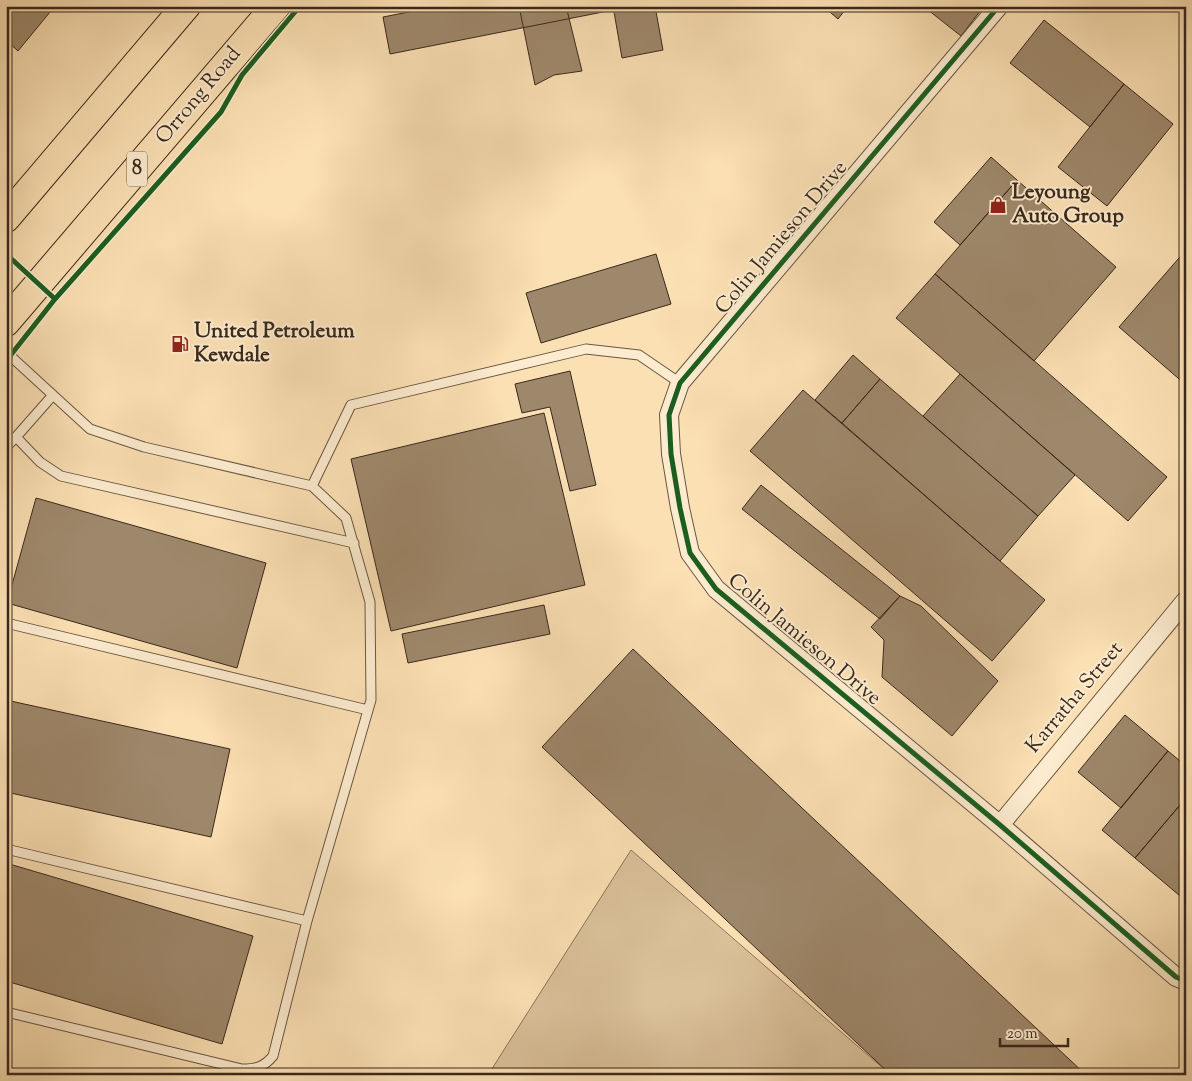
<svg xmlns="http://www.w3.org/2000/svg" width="1192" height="1081" viewBox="0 0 1192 1081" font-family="'Sorts Mill Goudy',serif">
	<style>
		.green { fill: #dac19a; stroke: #8a745b }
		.building { fill: #9e886b; stroke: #3a281c }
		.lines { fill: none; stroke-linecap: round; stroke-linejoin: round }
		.service-casing { stroke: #6a5642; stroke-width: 11 }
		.minor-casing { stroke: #6a5642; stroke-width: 20 }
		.trunk-casing { stroke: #3a281c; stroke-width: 30 }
		.service { stroke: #fcebce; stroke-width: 9 }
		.minor { stroke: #fcebce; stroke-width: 18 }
		.trunk { stroke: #fbe0b4; stroke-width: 28 }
		.cycleway-casing { stroke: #fcebce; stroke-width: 8 }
		.cycleway { stroke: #1b5e20; stroke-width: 5 }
		.labels { text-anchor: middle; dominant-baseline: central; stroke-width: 4; stroke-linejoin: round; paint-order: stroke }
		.shield { fill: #fcebce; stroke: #746251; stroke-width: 1 }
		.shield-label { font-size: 20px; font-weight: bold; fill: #3a281c }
		.street-label { font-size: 21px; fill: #3a281c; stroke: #fcebce }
		.poi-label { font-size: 21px; font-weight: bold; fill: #3a281c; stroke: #fcebce; text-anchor: start }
	</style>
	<rect width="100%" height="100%" fill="#fbe0b4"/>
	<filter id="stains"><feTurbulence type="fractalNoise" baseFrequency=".004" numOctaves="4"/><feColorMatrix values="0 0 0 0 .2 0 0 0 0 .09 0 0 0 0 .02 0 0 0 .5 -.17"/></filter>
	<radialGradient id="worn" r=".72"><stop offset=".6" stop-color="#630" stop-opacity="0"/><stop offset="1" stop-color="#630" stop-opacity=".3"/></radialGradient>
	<path class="green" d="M631,850L891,1075H488Z"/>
	<path class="building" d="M6,6H55L18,51L6,40Z
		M440,6H613V10L390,54L383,17Z
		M519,6H566L582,71L554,75L535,85Z
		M613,6H655L663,50L622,58Z
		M823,6H848L838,19Z
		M923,6H984L961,36Z
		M1044,20L1124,84L1090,127L1010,63Z
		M1124,84L1173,124L1107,206L1058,167Z
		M991,157L1017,180L960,245L934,222Z
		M1017,180L1116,267L1034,361L935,274Z
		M1186,250V385L1119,327Z
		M656,254L671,304L541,343L526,293Z
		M935,274L1167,477L1128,521L896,318Z
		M853,355L880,379L842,423L815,400Z
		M570,371L596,485L570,491L550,407L522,413L515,384Z
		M960,374L1075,475L1038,516L923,416Z
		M880,379L1038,516L1000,561L842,423Z
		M803,390L1045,600L992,661L750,451Z
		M544,413L585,585L391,631L351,459Z
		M761,485L900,596L880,619L742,509Z
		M36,498L266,563L237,668L7,603Z
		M900,596L921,606L998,681L952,736L882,677L884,640L871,627Z
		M544,605L550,634L408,663L402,634Z
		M633,649L1086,1075H891L542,747Z
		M6,700L230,749L211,837L6,792Z
		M1125,715L1168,751L1121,808L1078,772Z
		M1168,751L1186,766V798L1135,858L1102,830Z
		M1186,798V901L1135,858Z
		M6,863L253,936L222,1044L6,981Z"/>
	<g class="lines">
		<g class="service-casing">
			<path id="service" d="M6,352L90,429L144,447L312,486L346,518L370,602L371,700L307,921
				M53,395L16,437L40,462L61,476L354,543
				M6,447L16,437
				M312,486L351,405L586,349L639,355L680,383
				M6,623L368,710
				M6,849L307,921L273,1056C264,1067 256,1069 242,1069L6,1012"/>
		</g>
		<g class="minor-casing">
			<path id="minor" d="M999,6L680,383L669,415L671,454L680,508L690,553L716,589L1000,825L1176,977L1186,981
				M1000,825L1186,600"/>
		</g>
		<g class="trunk-casing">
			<path id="trunk" d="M6,218L186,6
				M6,322L276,6"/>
		</g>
		<use href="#service" class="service"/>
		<use href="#minor" class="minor"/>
		<use href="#trunk" class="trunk"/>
		<g class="cycleway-casing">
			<path id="cycleway" d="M999,6L680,383L669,415L671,454L680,508L690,553L716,589L1000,825L1176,977L1186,981
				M6,254L55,299
				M6,361L55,299L221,112L242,75L300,6"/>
		</g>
		<use href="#cycleway" class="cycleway"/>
	</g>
	<defs>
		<g id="shop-bare" transform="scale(1.35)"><path d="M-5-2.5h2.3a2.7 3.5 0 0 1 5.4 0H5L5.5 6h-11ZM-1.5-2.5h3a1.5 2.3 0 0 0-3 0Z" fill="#8f2418" stroke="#fcebce" stroke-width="2.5" paint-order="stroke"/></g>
		<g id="fuel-bare" transform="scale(1.35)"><path d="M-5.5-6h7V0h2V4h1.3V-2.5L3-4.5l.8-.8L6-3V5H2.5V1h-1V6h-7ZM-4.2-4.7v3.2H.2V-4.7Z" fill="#8f2418" stroke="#fcebce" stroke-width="2.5" paint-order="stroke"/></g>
	</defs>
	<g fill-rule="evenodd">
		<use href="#shop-bare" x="998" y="205"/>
		<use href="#fuel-bare" x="180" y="344"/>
	</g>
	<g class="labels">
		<rect class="shield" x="127" y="151.5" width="20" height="35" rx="4"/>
		<g class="shield-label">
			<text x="137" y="169">8</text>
		</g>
		<g class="street-label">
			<text transform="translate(199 96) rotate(-50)">Orrong Road</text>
			<text transform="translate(782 238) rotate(-50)">Colin Jamieson Drive</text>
			<text transform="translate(804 640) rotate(40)">Colin Jamieson Drive</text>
			<text transform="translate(1075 698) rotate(-50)">Karratha Street</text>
		</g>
		<g class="poi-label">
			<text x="1012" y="193">Leyoung<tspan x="1012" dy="24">Auto Group</tspan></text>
			<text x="194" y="332">United Petroleum<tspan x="194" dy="24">Kewdale</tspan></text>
		</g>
	</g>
	<rect width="1192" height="1081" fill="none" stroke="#fbe0b4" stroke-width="25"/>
	<rect x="8" y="8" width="1177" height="1066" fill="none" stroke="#3a281c" stroke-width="2.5"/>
	<rect x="12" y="12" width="1167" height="1056" fill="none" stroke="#3a281c"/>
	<path d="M1000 1038v8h68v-8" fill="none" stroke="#3a281c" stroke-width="2.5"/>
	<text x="1007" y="1038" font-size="15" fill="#3a281c" stroke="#fcebce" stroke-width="4" paint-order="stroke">20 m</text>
	<rect width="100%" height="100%" filter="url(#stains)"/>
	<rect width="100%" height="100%" fill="url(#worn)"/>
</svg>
